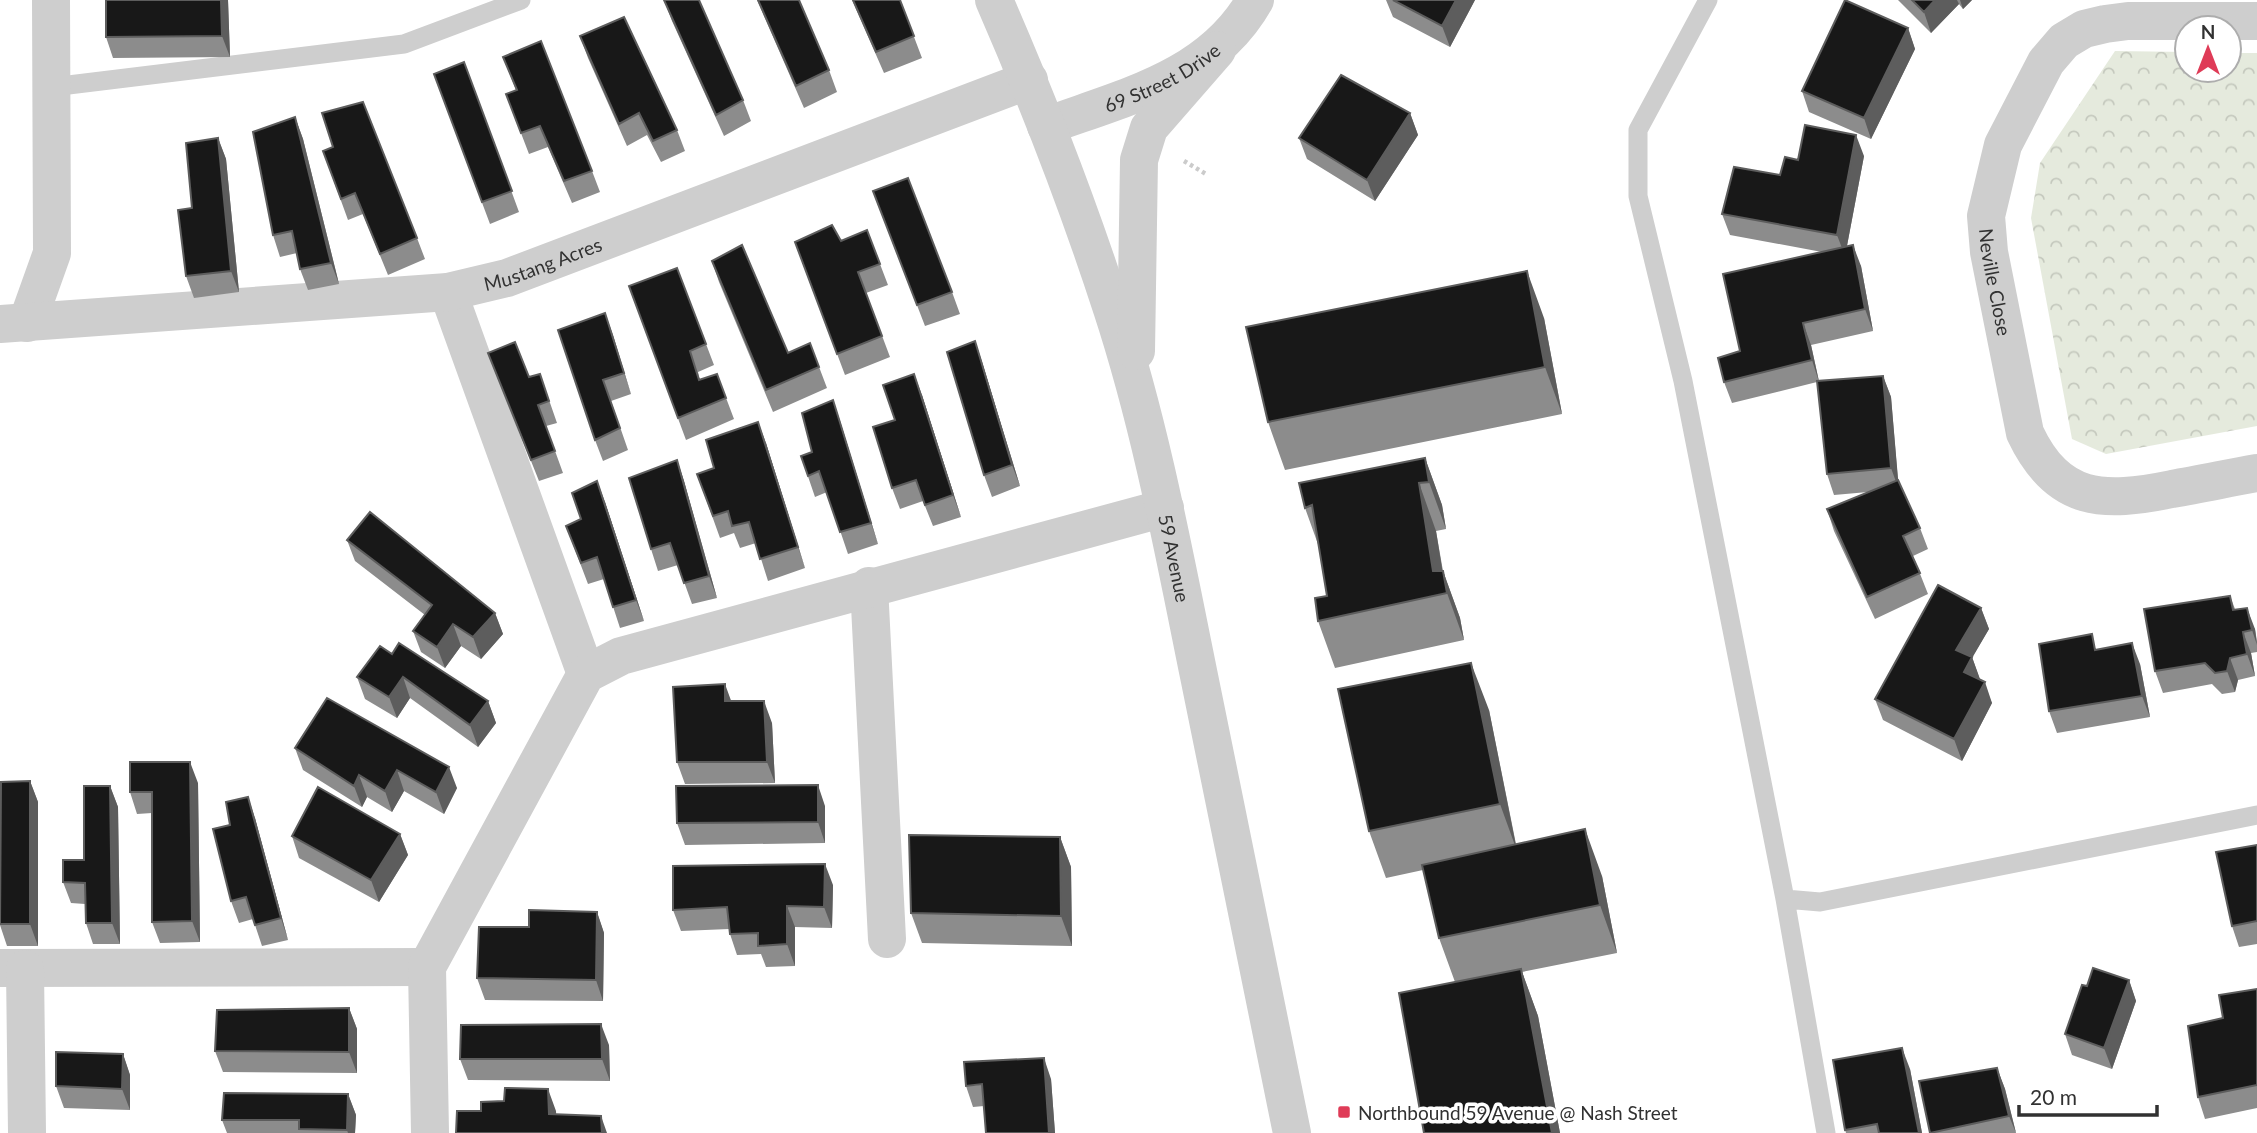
<svg xmlns="http://www.w3.org/2000/svg" width="2257" height="1133" viewBox="0 0 2257 1133" font-family="Lato,sans-serif">
	<style>
		.forest { fill: url(#forest-crowns) }
		.lines { fill: none; stroke-linecap: round; stroke-linejoin: round }
		.path { stroke: #cbcbcb; stroke-width: 4.5; stroke-dasharray: 3.5 3.5; stroke-linecap: butt }
		.service { stroke: #cecece; stroke-width: 19 }
		.minor { stroke: #cecece; stroke-width: 38 }
		.tertiary { stroke: #cecece; stroke-width: 38 }
		.wall { fill: #8c8c8c }
		.shaded-wall { fill: #5d5d5d }
		.building { fill: #181818; stroke: #5d5d5d; stroke-width: 2 }
		.poi-dot { fill: #df3b57; stroke: #fff; stroke-width: 2.5 }
		.labels { text-anchor: middle; dominant-baseline: central; stroke-width: 7; stroke-linejoin: round; paint-order: stroke }
		.street-label { font-size: 19px; fill: #313131; stroke: #fff }
		.poi-label { font-size: 19px; fill: #313131; stroke: #fff; text-anchor: start }
	</style>
	<defs>
		<pattern id="forest-crowns" width="20" height="18" patternUnits="userSpaceOnUse" patternTransform="scale(1.75)"><rect width="20" height="18" fill="#e5eadd"/><path d="M2 6a3 3 0 1 1 6 0M12 15a3 3 0 1 1 6 0" fill="none" stroke="#c5c9be"/></pattern>
	</defs>
	<rect width="100%" height="100%" fill="#fff"/>
	<path class="forest" d="M2115,51L2187,52V70H2229V53H2257V426L2106,454L2072,439L2031,218L2040,163Z"/>
	<g class="lines">
		<path class="path" d="M1184,161L1206,174"/>
		<path class="service" d="M1708,0L1638,130V196L1683,381L1785,899L1826,1133
			M52,87L404,44L521,0
			M1785,899L1820,902L2257,815"/>
		<g class="minor">
			<path id="s1" d="M2257,21H2128L2105,24L2084,29L2064,41L2046,62L2003,145L1986,216L1989,252L2025,433C2058,503 2103,503 2172,489C2201,484 2229,478 2257,473"/>
			<path id="s2" d="M1046,126C1125,97 1211,78 1255,0"/>
			<path d="M448,292L586,674"/>
			<path d="M27,323L52,253L51,0"/>
			<path id="s3" d="M0,324L448,292L507,278L1029,80"/>
			<path d="M869,586L887,939"/>
			<path d="M0,968L427,967"/>
			<path d="M25,969L27,1133"/>
			<path d="M430,1133L427,967L586,674L621,656L1165,508"/>
		</g>
		<g class="tertiary">
			<path id="s4" d="M994,0C1038,101 1078,204 1112,309C1151,428 1174,553 1199,676C1230,828 1261,981 1292,1133"/>
			<path d="M1136,351L1139,160L1149,128L1217,50"/>
		</g>
	</g>
	<path class="wall" d="M106,0H228L230,57L113,58L106,37Z
		M664,0L743,100L751,121L724,136L672,21Z
		M757,0H799L829,70L837,92L804,108Z
		M852,0H900L922,58L884,73Z
		M1386,0H1475L1450,47L1393,17Z
		M1898,0H1972L1963,9L1959,4L1931,33Z
		M1908,28L1915,49L1871,139L1809,112L1802,91Z
		M580,36L677,130L685,151L661,162L647,135L627,146L588,58Z
		M503,57L592,171L600,192L572,203L548,147L529,154L506,94L516,90Z
		M464,62L519,212L490,224L434,74Z
		M1410,113L1418,135L1375,201L1307,159L1299,138Z
		M295,117L303,139L339,284L308,290L300,269L297,253L280,257L273,235Z
		M218,138L226,159L239,292L194,298L186,276L192,208Z
		M323,151L417,238L425,259L388,275L363,214L348,220Z
		M1864,156L1847,246L1861,266L1873,331L1811,345L1819,381L1883,376L1891,397L1898,481L1920,528L1928,549L1913,556L1928,594L1875,619L1834,531L1827,509L1868,492L1834,495L1827,474L1817,382L1732,403L1724,382L1740,351L1822,252L1730,235L1722,214L1780,175L1798,160Z
		M873,191L952,292L960,314L925,326Z
		M867,230L888,285L866,293L890,357L845,375L795,242L841,241Z
		M712,261L788,353L810,343L827,388L773,412L719,282Z
		M677,268L714,365L698,372L700,380L717,374L734,419L686,440L629,286Z
		M605,313L631,394L611,401L628,450L603,461L595,440Z
		M1544,318L1562,414L1285,470L1268,422Z
		M975,341L982,362L1020,486L992,497L984,475Z
		M488,353L529,377L540,374L557,423L546,426L563,473L539,481Z
		M922,395L961,517L933,526L923,501L900,509L892,488L895,420Z
		M833,400L840,421L878,544L848,554L827,492L815,497L801,456L812,452Z
		M766,443L805,568L768,581L756,543L740,548L734,533L720,538L697,474L714,468Z
		M1425,458L1442,505L1446,529L1436,531L1443,571L1460,618L1464,640L1335,668L1318,621L1327,596L1319,547L1305,508Z
		M677,460L684,481L717,598L692,604L678,565L658,571L651,549Z
		M605,502L644,621L620,628L604,579L588,584L566,526L581,519Z
		M347,540L495,613L503,634L481,659L461,646L445,668L421,652L413,631L425,615L355,561Z
		M2230,596L2235,609L2255,629L2257,641V652L2251,653L2255,676L2238,680L2235,692L2222,694L2212,684L2163,693L2155,671Z
		M1981,608L1989,629L1972,657L1980,680L1992,703L1962,761L1883,720L1875,699Z
		M2097,649L2140,664L2150,717L2057,733L2049,711Z
		M392,654L488,701L496,723L478,747L410,698L397,718L365,699L357,677Z
		M327,698L457,788L444,814L404,791L392,812L367,797L362,807L303,770L295,748Z
		M732,701L772,723L775,783L685,784L677,762Z
		M1489,710L1516,844L1602,876L1617,953L1522,972L1538,1016L1560,1133H1424L1455,982L1439,938L1423,870L1386,878L1369,831Z
		M30,781L38,802V946H7L0,925L1,782Z
		M198,783L200,942L160,943L152,922V813L137,814L130,792Z
		M110,786L118,807L120,944H93L86,923L85,904L71,903L63,882L84,860Z
		M825,806V843L685,845L677,823Z
		M255,818L288,940L262,946L253,919L239,923L231,901L230,825Z
		M400,834L408,855L379,902L299,858L292,836Z
		M1060,837L1071,867L1072,946L922,943L911,913Z
		M2257,845V944L2239,947L2232,926Z
		M833,885L832,928L795,927V966L766,967L761,954L737,955L730,934L729,929L681,931L673,910Z
		M597,912L604,933L603,1001L485,1000L477,978Z
		M2129,980L2136,1001L2112,1069L2072,1055L2065,1034L2087,986Z
		M2257,989V1108L2205,1119L2198,1097L2223,1018Z
		M349,1008L357,1029V1073L223,1072L215,1051Z
		M609,1045L610,1081L468,1080L460,1059Z
		M123,1054L130,1075V1110L64,1108L56,1086Z
		M1997,1068L2005,1089L2016,1133H1930Z
		M1910,1069L1922,1133H1846L1845,1130Z
		M1051,1079L1055,1133H986L984,1106L973,1107L966,1086Z
		M348,1094L356,1115L355,1133H227L222,1120Z"/>
	<path class="shaded-wall" d="M221,0H228L230,57L222,36Z
		M1456,0H1475L1450,47L1442,26Z
		M1935,0H1957L1959,4L1931,33L1924,12Z
		M1960,0H1972L1963,9Z
		M1908,28L1915,49L1871,139L1864,118Z
		M1410,113L1418,135L1375,201L1367,180Z
		M295,117L303,139L339,284L331,263Z
		M1856,135L1864,156L1845,256L1837,235Z
		M218,138L226,159L239,292L231,271Z
		M1853,245L1861,266L1873,331L1865,309Z
		M1527,271L1544,318L1562,414L1545,367Z
		M605,313L613,335L631,394L624,373Z
		M1803,323L1811,345L1819,382L1812,360Z
		M975,341L982,362L1020,486L1012,465Z
		M914,374L922,395L961,517L953,495Z
		M1883,376L1891,397L1899,490L1891,468Z
		M833,400L840,421L878,544L871,523Z
		M758,422L766,443L805,568L798,547Z
		M1425,458L1442,505L1446,529L1429,482Z
		M677,460L684,481L717,598L709,576Z
		M597,481L605,502L644,621L636,600Z
		M1419,483L1436,531L1446,593L1433,571Z
		M1443,571L1460,618L1464,640L1447,593Z
		M1981,608L1989,629L1964,672L1956,650Z
		M2247,608L2255,629L2257,645L2252,630Z
		M495,613L503,634L481,659L473,637Z
		M453,624L461,646L445,668L437,647Z
		M2243,632L2251,653L2255,676L2247,654Z
		M2132,643L2140,664L2150,717L2142,696Z
		M1972,657L1980,679L1972,693L1964,672Z
		M2230,658L2238,680L2235,692L2227,671Z
		M1471,663L1489,710L1517,851L1500,804Z
		M403,677L410,698L397,718L389,697Z
		M1985,682L1992,703L1962,761L1954,739Z
		M725,684L733,706L725,701Z
		M488,701L496,723L478,747L470,725Z
		M764,701L772,723L775,783L767,762Z
		M190,762L198,783L200,942L192,921Z
		M449,767L457,788L444,814L436,792Z
		M397,770L404,791L392,812L385,791Z
		M359,775L367,797L362,807L354,786Z
		M30,781L38,802V946L30,924Z
		M818,785L825,806V843L818,822Z
		M110,786L118,807L120,944L112,923Z
		M248,797L255,818L288,940L281,918Z
		M1585,829L1602,876L1617,953L1600,905Z
		M400,834L408,855L379,902L371,880Z
		M1060,837L1071,867L1072,946L1061,916Z
		M825,864L833,885L832,928L824,907Z
		M787,906L795,927V966L787,944Z
		M597,912L604,933L603,1001L596,980Z
		M1521,969L1538,1016L1560,1133H1552Z
		M2129,980L2136,1001L2112,1069L2104,1048Z
		M349,1008L357,1029V1073L349,1052Z
		M601,1024L609,1045L610,1081L602,1059Z
		M1902,1048L1910,1069L1922,1133H1919Z
		M123,1054L130,1075V1110L122,1089Z
		M1044,1058L1051,1079L1055,1133H1049Z
		M1997,1068L2005,1089L2016,1133L2009,1116Z
		M548,1089L556,1111L557,1133L549,1114Z
		M348,1094L356,1115L355,1133H348L347,1130Z
		M601,1116L607,1133H602Z"/>
	<path class="building" d="M106,0H221L222,36L106,37Z
		M664,0H699L743,100L716,115Z
		M758,0H799L829,70L796,86Z
		M853,0H900L914,36L876,52Z
		M1393,0H1456L1442,26Z
		M1845,0L1908,28L1864,118L1802,91Z
		M1912,0H1935L1924,12Z
		M624,17L677,130L653,141L639,113L619,124L580,36Z
		M541,41L592,171L564,181L540,126L521,133L506,94L517,90L503,57Z
		M464,62L512,191L482,202L434,74Z
		M1341,75L1410,113L1367,180L1299,138Z
		M363,102L417,238L380,254L355,193L341,199L323,151L333,147L322,113Z
		M295,117L331,263L300,269L292,231L273,235L253,132Z
		M1805,125L1856,135L1837,235L1722,214L1734,167L1780,175L1785,157L1798,160Z
		M218,138L231,271L186,276L178,210L192,208L186,143Z
		M908,178L952,292L917,305L873,191Z
		M832,225L841,241L867,230L880,264L858,272L882,336L837,354L795,242Z
		M742,245L788,353L810,343L819,367L766,390L712,261Z
		M1853,245L1865,309L1803,323L1812,360L1724,382L1718,358L1740,351L1723,274Z
		M677,268L706,344L690,351L699,380L717,374L726,398L678,418L629,286Z
		M1527,271L1545,367L1268,422L1246,327Z
		M605,313L624,373L603,380L620,428L595,440L558,330Z
		M975,341L1012,465L984,475L947,352Z
		M515,342L529,377L540,374L549,401L538,405L555,451L531,460L488,353Z
		M914,374L953,495L925,505L916,480L892,488L873,427L895,420L883,385Z
		M1883,376L1891,468L1827,474L1817,381Z
		M833,400L871,523L840,532L819,471L808,476L801,456L812,452L802,413Z
		M758,422L798,547L760,559L749,522L732,526L728,511L713,516L697,474L714,468L706,440Z
		M1425,458L1429,482L1419,483L1433,571H1443L1447,593L1318,621L1315,598L1327,596L1312,505L1305,508L1299,483Z
		M677,460L709,576L684,583L670,543L651,549L629,478Z
		M1898,480L1920,528L1903,536L1920,573L1867,597L1827,509Z
		M597,481L636,600L613,607L597,557L581,563L566,526L581,519L572,493Z
		M370,512L495,613L473,637L453,624L437,647L413,631L432,605L347,540Z
		M1938,585L1981,608L1956,650L1972,657L1964,672L1985,682L1954,739L1875,699Z
		M2230,596L2233,610L2247,608L2252,630L2243,632L2247,654L2230,658L2227,671L2215,673L2205,663L2155,671L2144,609Z
		M2092,634L2095,650L2132,643L2142,696L2049,711L2039,644Z
		M399,643L488,701L470,725L403,677L389,697L357,677L380,646L392,654Z
		M1471,663L1500,804L1369,831L1338,689Z
		M725,684V701H764L767,762H677L673,687Z
		M327,698L449,767L436,792L397,770L385,791L359,775L354,786L295,748Z
		M130,762H190L192,921L152,922V792H130Z
		M30,781V924H0L1,782Z
		M818,785V822L677,823L676,786Z
		M84,786H110L112,923H86L85,883L63,882V860H84Z
		M318,787L400,834L371,880L292,836Z
		M248,797L281,918L255,925L246,897L231,901L213,829L230,825L226,802Z
		M1585,829L1600,905L1439,938L1422,865Z
		M909,835L1060,837L1061,916L911,913Z
		M2257,845V921L2232,926L2216,852Z
		M825,864L824,907L787,906V944L758,946V933L730,934L727,907L673,910V866Z
		M529,910L597,912L596,980L477,978L479,927H529Z
		M2093,968L2129,980L2104,1048L2065,1034L2082,985L2087,986Z
		M1521,969L1552,1133H1424L1399,993Z
		M2257,989V1085L2198,1097L2188,1026L2223,1018L2219,995Z
		M349,1008V1052L215,1051L217,1010Z
		M601,1024L602,1059H460L461,1025Z
		M1902,1048L1919,1133H1879L1877,1124L1845,1130L1833,1060Z
		M56,1052L123,1054L122,1089L56,1086Z
		M1044,1058L1049,1133H986L982,1084L966,1086L964,1062Z
		M1997,1068L2009,1116L1930,1133L1919,1081Z
		M505,1088L548,1089L549,1114L601,1116L602,1133H456L457,1111H481V1102L504,1101Z
		M224,1093L348,1094L347,1130L299,1129V1120H222Z"/>
	<rect class="poi-dot" x="1337" y="1105" width="14" height="14" rx="3.5"/>
	<g class="labels">
		<g class="street-label">
			<text stroke="none"><textPath href="#s2" startOffset="126">69 Street Drive</textPath></text>
			<text stroke="none"><textPath href="#s3" startOffset="548">Mustang Acres</textPath></text>
			<text stroke="none"><textPath href="#s1" startOffset="458">Neville Close</textPath></text>
			<text stroke="none"><textPath href="#s4" startOffset="588">59 Avenue</textPath></text>
		</g>
		<g class="poi-label">
			<text x="1358" y="1112">Northbound 59 Avenue @ Nash Street</text>
		</g>
	</g>
	<g transform="translate(2208 49)"><circle r="33" fill="#ffffff" stroke="#adadad" stroke-width="2"/>
	<path d="M0-5L12 26L0 18L-12 26Z" fill="#df3b57"/>
	<text y="-10" font-size="19" font-weight="bold" text-anchor="middle" fill="#313131">N</text>
	</g>
	<path d="M2019 1105v10h138v-10" fill="none" stroke="#313131" stroke-width="3.5"/>
	<text x="2030" y="1105" font-size="21" fill="#313131" stroke="#ffffff" stroke-width="5" paint-order="stroke">20 m</text>
</svg>
